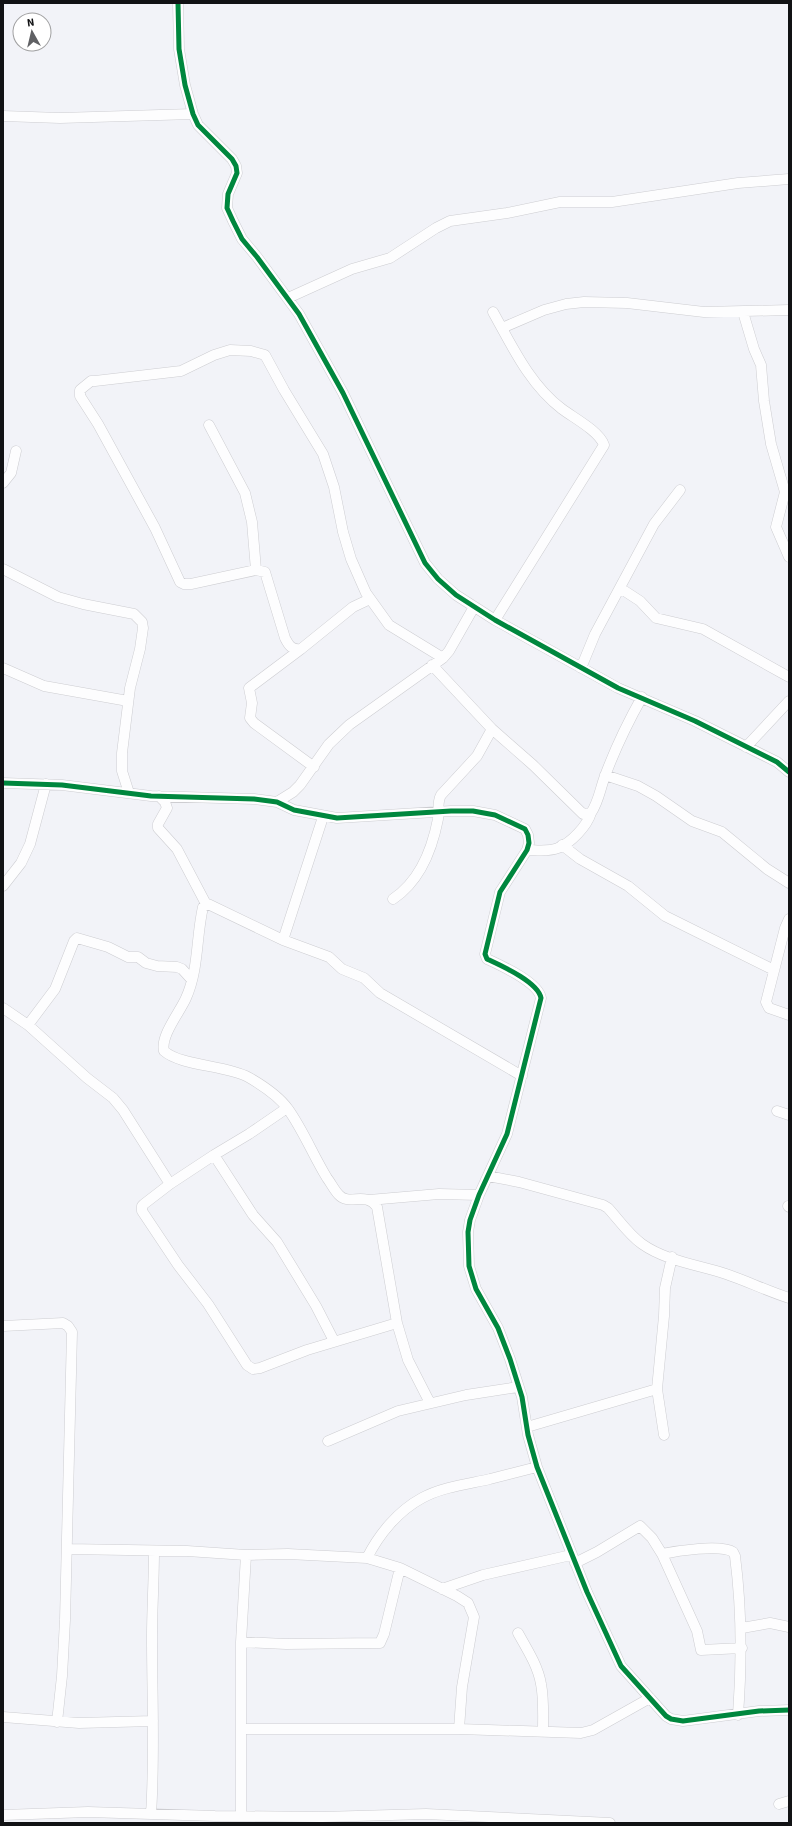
<svg xmlns="http://www.w3.org/2000/svg" width="792" height="1826" viewBox="0 0 792 1826" font-family="'Source Sans 3',sans-serif">
	<style>
		.lines { fill: none; stroke-linecap: round; stroke-linejoin: round }
		.minor-casing { stroke: #cdcdd1; stroke-width: 11 }
		.minor { stroke: #fdfdfe; stroke-width: 10 }
		.cycleway-casing { stroke: #fff; stroke-width: 8 }
		.cycleway { stroke: #00873e; stroke-width: 5 }
	</style>
	<rect width="100%" height="100%" fill="#f2f3f8"/>
	<g class="lines">
		<g class="minor-casing">
			<path id="minor" d="M178,3L179,49L185,85L193,114L198,125L232,159L236,166L237,173L228,194L227,208L233,221L242,239L257,257L299,314L343,393L425,563L438,579L456,595L495,620L618,688L695,721L777,762L789,772
				M3,116L60,118L193,114
				M288,298L352,269L390,258L436,228L450,221L507,213L560,202H612L738,183L789,179
				M493,312C512,346 530,385 562,409C574,418 599,431 604,445L495,620
				M743,312L754,349L761,365L764,401L771,444L785,492L776,527L789,557
				M502,328L544,310L566,304L584,302L627,303L704,312L789,310
				M209,425L245,493L252,522L256,570L265,572L285,638C289,646 292,650 301,649L353,607L370,599
				M3,483L11,473L16,451
				M3,569L58,597L83,604L134,614L142,622L143,628L140,649L130,688L122,753V771L129,793
				M256,570L191,584H184L180,582L155,528L98,424L80,396V390L91,381H95L181,371L214,355L230,350L251,351L265,355L284,390L323,454L334,487L343,532L351,559L366,593L389,625L443,658
				M620,588L640,601L656,618L703,629L789,677
				M301,649L249,688L252,703L250,718L254,723L314,767
				M432,665L492,729L533,765L583,814L591,813C599,801 600,789 605,776C615,749 628,722 642,697
				M3,668L44,686L128,701
				M581,668L595,634L654,524L680,490
				M746,747L789,701
				M605,775L638,786L656,796L692,821L722,832L767,869L789,883
				M3,783L62,785L151,796L254,799L277,802L294,810L337,818L451,811H473L495,815L525,829L528,835L529,843L527,850L500,892L485,954L487,959C502,966 538,982 541,998L507,1134L479,1195L470,1220L468,1232L469,1266L476,1289L498,1328L510,1359L522,1397L528,1435L537,1467L587,1592L621,1666L666,1716L671,1719L683,1721L759,1711L789,1710
				M159,796L165,802L167,808L158,824V828L177,849L206,904
				M277,802L293,792L300,785L329,744L349,725L443,658L449,651L474,607
				M562,845L580,859L628,886L665,916L774,970
				M527,850C536,850 549,852 558,848C571,843 587,826 591,813
				M3,886L21,863L30,844L46,784
				M393,899C420,881 432,850 438,819C439,811 437,802 441,795L477,756L492,729
				M789,919L785,928L766,1002L769,1008L789,1015
				M283,940L323,817
				M3,1008L28,1025L87,1078L113,1098L123,1110L170,1184
				M28,1025L55,989L74,941L77,938L108,947L128,957H138L146,963L157,966L177,967L182,969L192,980
				M287,1108L249,1134L214,1155L170,1184L144,1204L142,1206V1211L178,1265L208,1304L247,1365L253,1369L260,1368L307,1350L397,1323
				M777,1111L789,1115
				M214,1155L253,1215L277,1242L316,1306L334,1341
				M488,1176L519,1182L603,1205L608,1208C619,1220 629,1235 642,1244C666,1261 699,1265 726,1274C747,1281 767,1291 789,1298
				M369,1200L439,1194L479,1195
				M788,1206L789,1207
				M3,1326L63,1323L68,1326L72,1332L65,1620L62,1676L57,1722
				M430,1403L408,1360L397,1323L377,1207C366,1191 349,1206 339,1195C334,1190 331,1183 327,1178C313,1155 303,1130 288,1109C278,1095 262,1085 248,1077C226,1065 181,1066 164,1051C160,1036 180,1012 186,998C199,969 196,937 203,907L208,904L283,940L329,957L342,969L364,978L380,993L522,1076
				M527,1427L657,1389
				M664,1435L657,1389L664,1316L665,1288L672,1257
				M328,1441L398,1411L466,1395L518,1387
				M67,1549L187,1551L246,1555L288,1554L367,1558L400,1568L457,1596L468,1603L474,1617L462,1687L459,1729
				M662,1554L697,1631L701,1650L742,1648
				M367,1558C379,1534 398,1511 422,1498C442,1487 468,1484 490,1479C506,1475 521,1471 537,1467
				M575,1563L597,1552L640,1526L652,1538L662,1554C676,1551 721,1544 733,1552L735,1556C742,1610 742,1661 738,1715
				M442,1589L483,1575L571,1555
				M742,1628L770,1623L789,1627
				M518,1633C527,1649 538,1666 541,1684C544,1699 543,1716 543,1731
				M241,1642L286,1644L380,1643L384,1634L400,1568
				M3,1717L79,1723L153,1721
				M241,1729H459L581,1733L593,1730L650,1698
				M779,1804L789,1801
				M151,1814C155,1755 152,1696 152,1637C152,1608 154,1580 154,1551
				M3,1815L88,1812L215,1816L322,1817L426,1814L610,1823
				M241,1816V1642L246,1555"/>
		</g>
		<use href="#minor" class="minor"/>
		<g class="cycleway-casing">
			<path id="cycleway" d="M178,3L179,49L185,85L193,114L198,125L232,159L236,166L237,173L228,194L227,208L233,221L242,239L257,257L299,314L343,393L425,563L438,579L456,595L495,620L618,688L695,721L777,762L789,772
				M3,783L62,785L151,796L254,799L277,802L294,810L337,818L451,811H473L495,815L525,829L528,835L529,843L527,850L500,892L485,954L487,959C502,966 538,982 541,998L507,1134L479,1195L470,1220L468,1232L469,1266L476,1289L498,1328L510,1359L522,1397L528,1435L537,1467L587,1592L621,1666L666,1716L671,1719L683,1721L759,1711L789,1710"/>
		</g>
		<use href="#cycleway" class="cycleway"/>
	</g>
	<rect width="792" height="1826" fill="none" stroke="#111214" stroke-width="8"/>
	<g transform="translate(32 32) rotate(352)"><circle r="19" fill="#ffffff" stroke="#a0a0a1"/>
	<path d="M0-3L7 15L0 10L-7 15Z" fill="#606164"/>
	<text y="-6" font-size="11" font-weight="bold" text-anchor="middle" fill="#111214">N</text>
	</g>
</svg>
